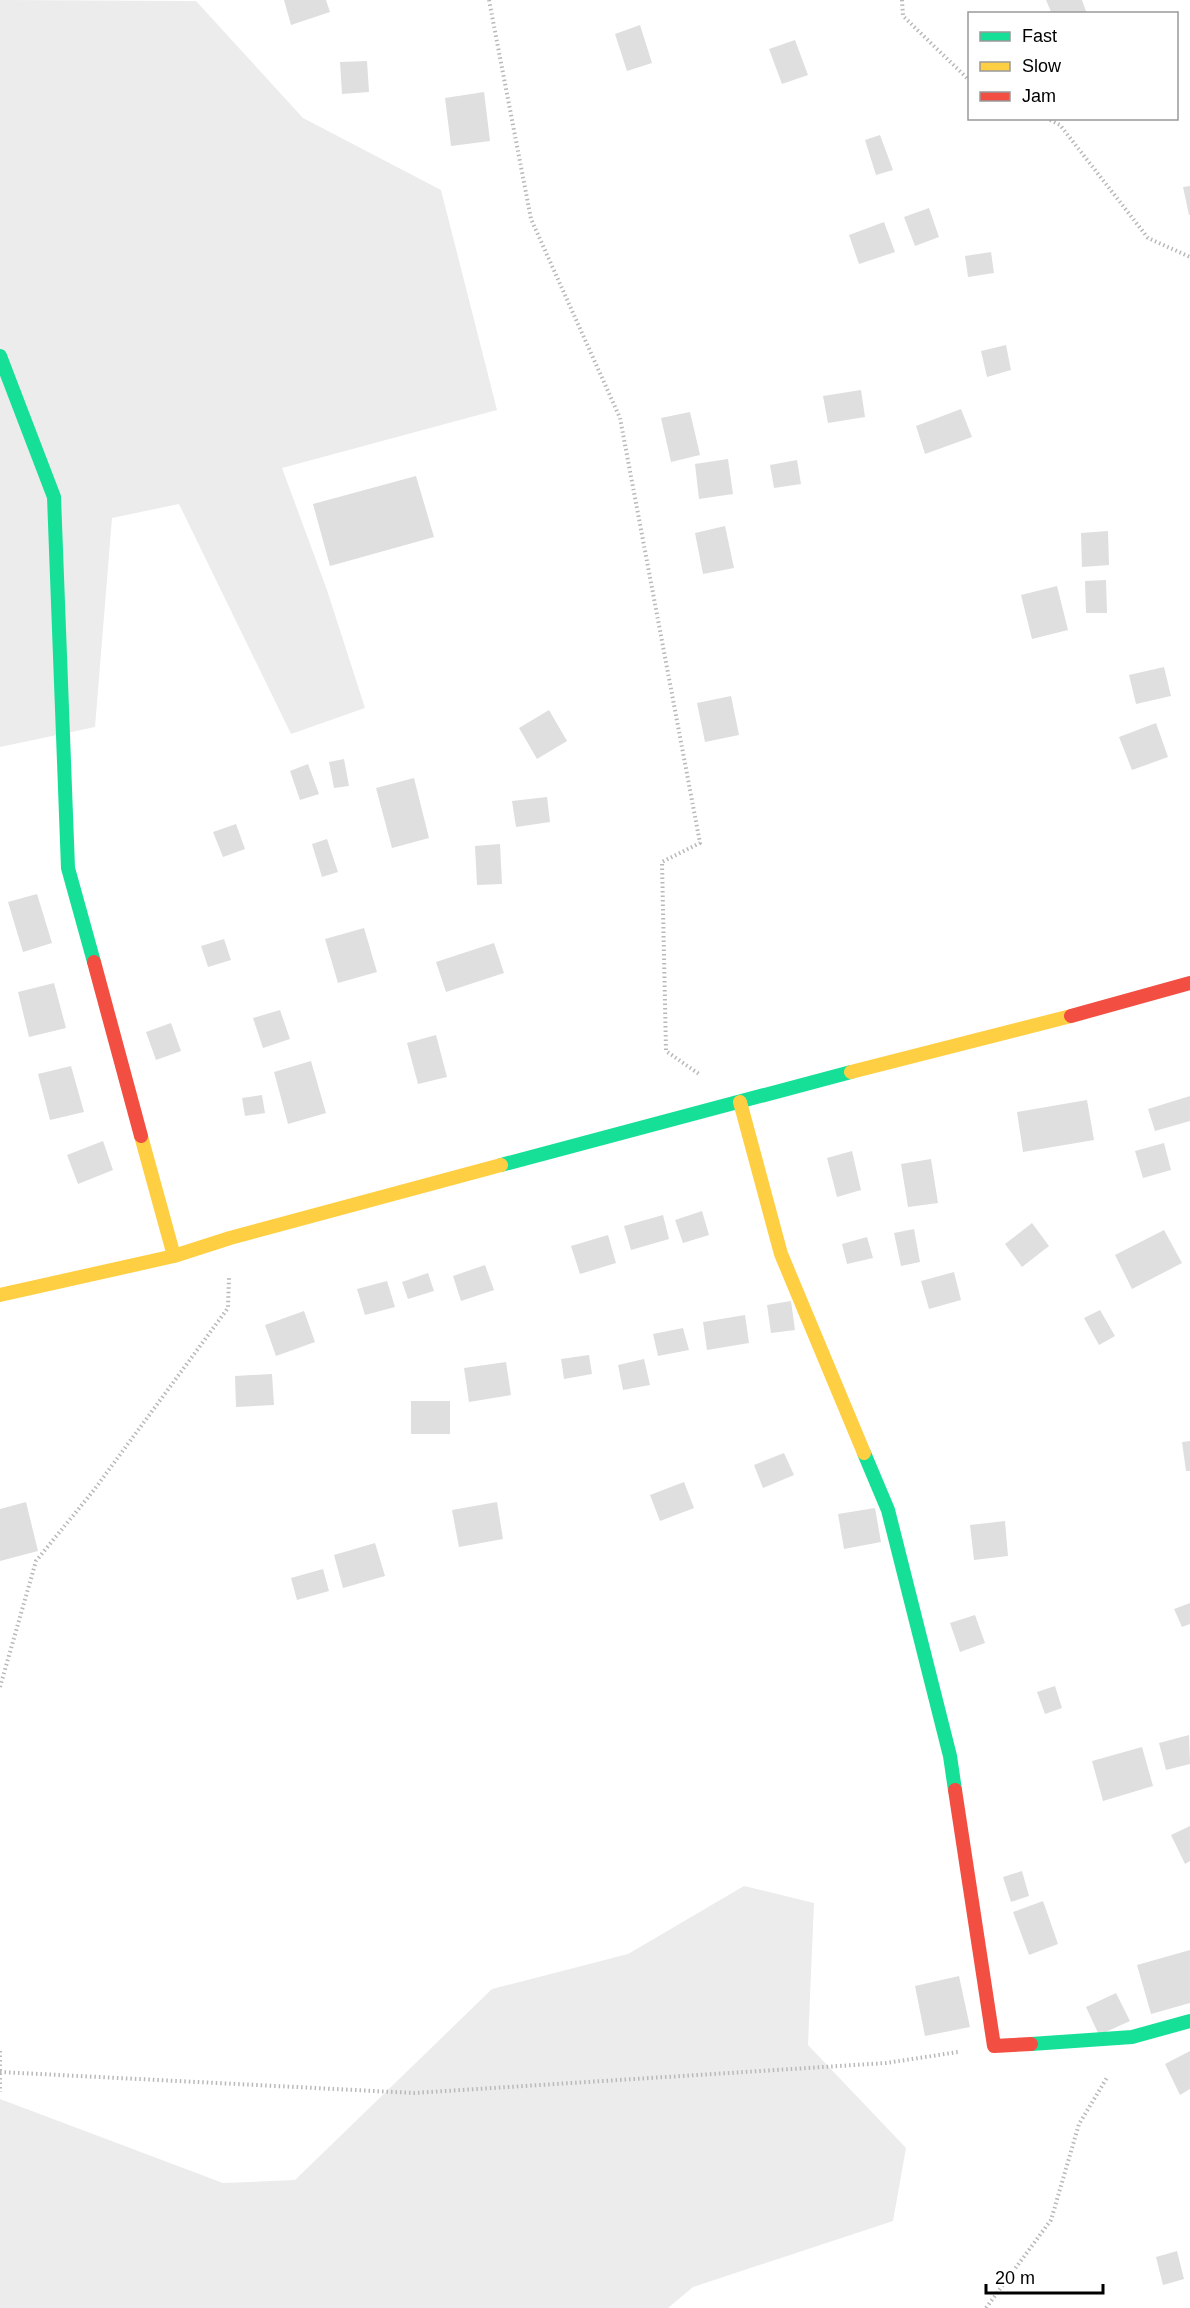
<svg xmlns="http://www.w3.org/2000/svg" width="1190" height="2308" viewBox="0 0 1190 2308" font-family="Arial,sans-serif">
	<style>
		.green { fill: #ececec }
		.building { fill: #dfdfdf }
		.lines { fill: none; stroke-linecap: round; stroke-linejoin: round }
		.path { stroke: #b9b9b9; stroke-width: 4; stroke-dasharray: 1.5 3; stroke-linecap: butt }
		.fast { stroke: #16e098; stroke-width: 14 }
		.slow { stroke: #ffcf43; stroke-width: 14 }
		.jam { stroke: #f24e42; stroke-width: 14 }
	</style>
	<rect width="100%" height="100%" fill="#fff"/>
	<path class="green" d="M0,0L196,1L303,118L441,190L497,410L282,468L327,590L365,708L291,734L179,504L112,518L95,727L0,747Z
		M744,1886L814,1903L808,2045L906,2148L893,2221L693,2287L668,2308H0V2099L223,2183L295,2180L492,1989L628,1954Z"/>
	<path class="building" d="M284,0H326L330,12L291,25Z
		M1046,0H1082L1087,14H1052Z
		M640,25L652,63L627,71L615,34Z
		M795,40L808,75L782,84L769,49Z
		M367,61L369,92L342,94L340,62Z
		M484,92L490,141L451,146L445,98Z
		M880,135L893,170L876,175L865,140Z
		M1190,186V215H1189L1183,187Z
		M929,208L939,237L915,246L904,217Z
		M884,222L895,252L859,264L849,235Z
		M991,252L994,273L968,277L965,256Z
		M1006,345L1011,370L987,377L981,351Z
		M861,390L865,417L828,423L823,396Z
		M961,409L972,437L925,454L916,426Z
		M690,412L700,455L671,462L661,418Z
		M728,459L733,494L699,499L695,464Z
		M797,460L801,484L774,488L770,465Z
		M416,476L434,537L330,566L313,504Z
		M725,526L734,568L703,574L695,533Z
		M1108,531L1109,565L1082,567L1081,533Z
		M1106,580L1107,613H1086L1085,581Z
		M1057,586L1068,630L1032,639L1021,595Z
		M1164,667L1171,696L1136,704L1129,675Z
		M731,696L739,735L705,742L697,703Z
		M549,710L567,741L537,759L519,728Z
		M1156,723L1168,757L1132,770L1119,737Z
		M344,759L349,786L334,788L329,762Z
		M308,764L319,794L300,800L290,771Z
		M414,778L429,838L392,848L376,788Z
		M547,797L550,822L516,827L512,801Z
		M236,824L245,849L223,857L213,832Z
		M327,839L338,872L322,877L312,844Z
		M500,844L502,884L477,885L475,846Z
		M37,894L52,943L23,952L8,902Z
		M364,928L377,972L338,983L325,939Z
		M224,939L231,960L208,967L201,946Z
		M494,943L504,973L446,992L436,962Z
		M54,983L66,1028L29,1037L18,992Z
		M280,1010L290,1039L263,1048L253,1018Z
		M171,1023L181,1051L156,1060L146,1032Z
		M436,1035L447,1077L418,1084L407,1043Z
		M311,1061L326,1113L288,1124L274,1072Z
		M71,1066L84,1112L50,1120L38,1074Z
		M262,1095L265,1113L245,1116L242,1098Z
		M1190,1096V1121L1155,1131L1148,1109Z
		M1087,1100L1094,1140L1023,1152L1017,1112Z
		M103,1141L113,1170L78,1184L67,1155Z
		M1164,1143L1171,1170L1143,1178L1135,1151Z
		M852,1151L861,1190L837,1197L827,1158Z
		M931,1159L938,1203L908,1207L901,1164Z
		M702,1211L709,1235L683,1243L675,1220Z
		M663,1215L669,1239L631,1250L624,1226Z
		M1032,1223L1049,1246L1022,1267L1005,1244Z
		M914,1229L920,1262L901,1266L894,1233Z
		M1164,1230L1182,1263L1132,1289L1115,1255Z
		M608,1235L616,1263L580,1274L571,1246Z
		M867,1237L873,1258L847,1264L842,1244Z
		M485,1265L494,1290L461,1301L453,1276Z
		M954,1272L961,1300L929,1309L921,1281Z
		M428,1273L434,1291L408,1299L402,1282Z
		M387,1281L395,1307L365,1315L357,1289Z
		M791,1301L795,1330L771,1333L767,1305Z
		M1100,1310L1115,1336L1099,1345L1084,1318Z
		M304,1311L315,1342L276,1356L265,1325Z
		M745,1315L749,1343L707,1350L703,1322Z
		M683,1328L689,1350L658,1356L653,1334Z
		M589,1355L592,1374L564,1379L561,1359Z
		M644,1359L650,1385L623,1390L618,1365Z
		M506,1362L511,1395L469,1402L464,1368Z
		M272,1374L274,1405L236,1407L235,1376Z
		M411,1401H450V1434H411Z
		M1190,1441V1471H1186L1182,1442Z
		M784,1453L794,1475L763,1488L754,1465Z
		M684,1482L694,1508L660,1521L650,1495Z
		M26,1502L38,1551L0,1561V1509Z
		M497,1502L503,1539L459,1547L452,1510Z
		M875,1508L881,1542L844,1549L838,1514Z
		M1005,1521L1008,1556L974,1560L970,1525Z
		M375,1543L385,1576L343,1588L334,1555Z
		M323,1569L329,1591L297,1600L291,1578Z
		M1190,1603V1624L1182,1627L1174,1609Z
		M975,1615L985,1643L960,1652L950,1623Z
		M1055,1686L1062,1708L1045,1714L1037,1692Z
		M1189,1735L1190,1764L1166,1770L1159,1743Z
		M1142,1747L1153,1786L1103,1801L1092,1761Z
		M1190,1826V1861L1185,1864L1171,1835Z
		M1022,1871L1029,1896L1011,1902L1003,1877Z
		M1043,1901L1058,1944L1029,1955L1013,1912Z
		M1190,1950V2003L1151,2014L1137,1965Z
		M959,1976L970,2027L925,2036L915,1986Z
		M1116,1993L1130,2021L1099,2035L1086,2007Z
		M1190,2051V2089L1180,2095L1165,2064Z
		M1177,2251L1184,2279L1163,2285L1156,2257Z"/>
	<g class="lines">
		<path class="path" d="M489,0L531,219L620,418L700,843L662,862L666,1051L699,1074
			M902,0L903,16L970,81
			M1046,118L1060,125L1148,238L1190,257
			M0,1687L36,1561L94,1490L228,1308L229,1278
			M0,2051V2092
			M0,2072L414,2093L886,2063L958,2052
			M986,2308L1051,2220L1079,2124L1108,2076"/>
		<path class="fast" d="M0,356L54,497L68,868L94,962
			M501,1165L851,1072
			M864,1453L888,1510L950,1756L955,1790
			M1031,2044L1132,2037L1190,2021"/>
		<path class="slow" d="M851,1072L1071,1016
			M740,1102L781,1254L864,1453
			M141,1136L174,1256
			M0,1295L174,1256L230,1238L501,1165"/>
		<path class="jam" d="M94,962L141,1136
			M1071,1016L1190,983
			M955,1790L994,2046L1031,2044"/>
	</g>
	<rect x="968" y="12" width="210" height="108" fill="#ffffff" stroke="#999999" stroke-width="1.5"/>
	<rect x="980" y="32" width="30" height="9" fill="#16e098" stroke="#999999" stroke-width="1.5"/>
	<text x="1022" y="42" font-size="18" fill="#000000">Fast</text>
	<rect x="980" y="62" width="30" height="9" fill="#ffcf43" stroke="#999999" stroke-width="1.5"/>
	<text x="1022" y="72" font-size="18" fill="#000000">Slow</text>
	<rect x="980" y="92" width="30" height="9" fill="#f24e42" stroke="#999999" stroke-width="1.5"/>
	<text x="1022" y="102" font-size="18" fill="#000000">Jam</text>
	<path d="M986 2284v9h117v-9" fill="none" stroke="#000000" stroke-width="3"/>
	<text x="995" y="2284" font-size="18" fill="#000000" stroke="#ffffff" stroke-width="4.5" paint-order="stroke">20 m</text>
</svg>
